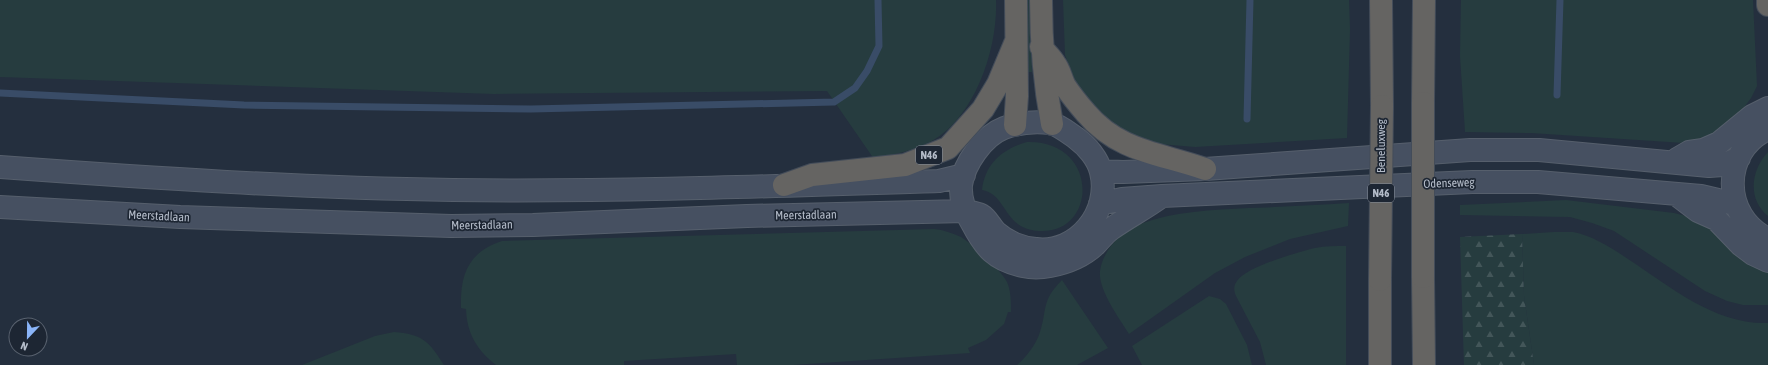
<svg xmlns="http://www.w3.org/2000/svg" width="1768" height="365" viewBox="0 0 1768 365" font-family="'Asap Condensed',sans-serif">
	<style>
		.grass { fill: #263c3f }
		.forest { fill: url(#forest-firs) }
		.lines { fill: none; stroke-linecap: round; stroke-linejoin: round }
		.stream { stroke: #394c67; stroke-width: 7 }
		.secondary-casing { stroke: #565f6c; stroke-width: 24 }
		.trunk-casing { stroke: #434c59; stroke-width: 24 }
		.secondary { stroke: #465061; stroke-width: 22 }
		.trunk { stroke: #656462; stroke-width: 22 }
		.trunk-bridge-casing { stroke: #434c59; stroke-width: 24; stroke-linecap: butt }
		.trunk-bridge { stroke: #656462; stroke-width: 22 }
		.labels { text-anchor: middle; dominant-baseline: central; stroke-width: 3.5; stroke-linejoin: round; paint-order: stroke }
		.shield { fill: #1d2633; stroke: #878f9c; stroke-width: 1 }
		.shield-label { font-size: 11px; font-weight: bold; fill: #b4bcc9 }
		.street-label { font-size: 12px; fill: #b4bcc9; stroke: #1d2633 }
	</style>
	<defs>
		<pattern id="forest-firs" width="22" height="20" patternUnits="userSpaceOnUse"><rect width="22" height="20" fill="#263c3f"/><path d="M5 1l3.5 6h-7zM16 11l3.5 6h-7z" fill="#435659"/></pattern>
	</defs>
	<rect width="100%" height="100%" fill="#242f3e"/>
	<path class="grass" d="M0,0H996C998,47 976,116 932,141C915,151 893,154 874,159L827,91L494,94L0,77Z
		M1027,0H1031L1032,72H1028Z
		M1063,0H1349L1350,30L1347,138L1195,147L1147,143L1102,119L1081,96L1065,55Z
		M1461,0H1753L1757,86L1751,98L1743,109L1703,143H1684L1531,133L1465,132L1460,56Z
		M1027,142C1100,140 1098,235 1039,231C1003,229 1008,195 982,190C985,164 1002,149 1027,142Z
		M1768,152V216C1747,199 1751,170 1768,152Z
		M1566,200L1674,213L1694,218L1706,224L1768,271V305H1743L1727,301L1705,291L1614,231L1592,223L1570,217L1460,215V205Z
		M1349,203L1348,226L1290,239L1245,257L1215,273L1129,334C1119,318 1098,290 1100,271C1103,250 1121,231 1140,224C1175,211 1212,210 1249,208C1282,207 1316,205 1349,203Z
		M934,229C944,230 952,233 961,237C971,243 1002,271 1007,282C1011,291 1011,302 1011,312H1008L1004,324L986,340L968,348L970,353L793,365H737L736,354L624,361V365H496C477,350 467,334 466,309L461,308C460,275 468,252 502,241Z
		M1554,232C1560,232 1567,232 1573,232C1594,236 1613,249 1631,261C1672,288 1716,325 1768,323V365H1534L1524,296L1522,234Z
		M1346,246V365H1266L1260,342L1236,296C1234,291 1233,286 1237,281C1246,267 1298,252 1315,248C1325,246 1336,246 1346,246Z
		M1062,280L1108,348L1077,365H1017C1026,357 1034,347 1039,335C1048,310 1040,302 1062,280Z
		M1209,296L1220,299L1226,304L1247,345L1252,365H1142L1132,346Z
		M394,332C422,334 429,341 444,365H302L375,336Z"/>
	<path class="forest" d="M1522,234L1524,296L1534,365H1464L1460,237Z"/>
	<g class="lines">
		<path class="stream" d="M0,93L244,105L531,109L834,102L855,88L867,71L879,46L878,0
			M1557,95L1560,0
			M1247,119L1250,0"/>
		<g class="secondary-casing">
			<path id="secondary" d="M1768,129C1721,150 1721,217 1768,239
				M1677,159L1689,152L1703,150L1719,143L1752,116L1768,108
				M0,167C151,178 302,188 453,190C615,192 777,186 939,181L964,175
				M1101,171L1123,172L1205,169L1470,150H1539L1709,166L1723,165L1739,158
				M1677,195L1698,211L1716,219L1741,245L1753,254L1768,261
				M1100,204L1122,199L1162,196L1472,182H1538L1701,196L1735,204
				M0,207L180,217L451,226L533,225L747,216L965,211C970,212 977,213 981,215C988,219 991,228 997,233C1007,242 1022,248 1036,249C1077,254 1111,212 1101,172C1098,159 1087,146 1076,138C1069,133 1059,125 1050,123C1035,121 1018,123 1004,128C983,136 964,164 961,185C960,199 965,212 972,223C985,248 995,260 1023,266C1032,268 1040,268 1050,266C1066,263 1083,256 1095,245C1100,240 1105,233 1111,229C1128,217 1146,208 1162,196"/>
		</g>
		<g class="trunk-casing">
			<path id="trunk" d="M1041,0C1041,42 1044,82 1052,124
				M1381,0L1382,106
				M1768,0V5
				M1041,47C1046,53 1052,58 1055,64C1060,70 1061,79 1065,86C1071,95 1079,105 1086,113C1119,152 1160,153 1205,169
				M1423,103L1424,0
				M1015,125L1017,96L1016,0
				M784,185L812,175L905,165L948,148L983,109L998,84L1016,41
				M1423,277L1424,365
				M1380,365V280"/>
		</g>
		<use href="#secondary" class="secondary"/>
		<use href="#trunk" class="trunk"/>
		<g class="trunk-bridge-casing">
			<path id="trunk-bridge" d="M1423,277V103
				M1380,280L1382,106"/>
		</g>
		<use href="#trunk-bridge" class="trunk-bridge"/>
	</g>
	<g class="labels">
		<g class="shield">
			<rect x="916" y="146" width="26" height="18" rx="3"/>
			<rect x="1368" y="184" width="26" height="18" rx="3"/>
		</g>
		<g class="shield-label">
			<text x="929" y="155">N46</text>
			<text x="1381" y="193">N46</text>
		</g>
		<g class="street-label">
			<text transform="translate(1381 146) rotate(-90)">Beneluxweg</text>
			<text transform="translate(1449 183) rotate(-2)">Odenseweg</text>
			<text transform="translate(806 215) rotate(-1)">Meerstadlaan</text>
			<text transform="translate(159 216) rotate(3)">Meerstadlaan</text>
			<text transform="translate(482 225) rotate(-1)">Meerstadlaan</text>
		</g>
	</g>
	<g transform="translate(28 337) rotate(202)"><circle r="19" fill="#1d2633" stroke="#59626f"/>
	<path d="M0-3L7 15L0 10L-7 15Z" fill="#8ab4f8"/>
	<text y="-6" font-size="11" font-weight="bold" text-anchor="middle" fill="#b4bcc9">N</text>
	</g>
</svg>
